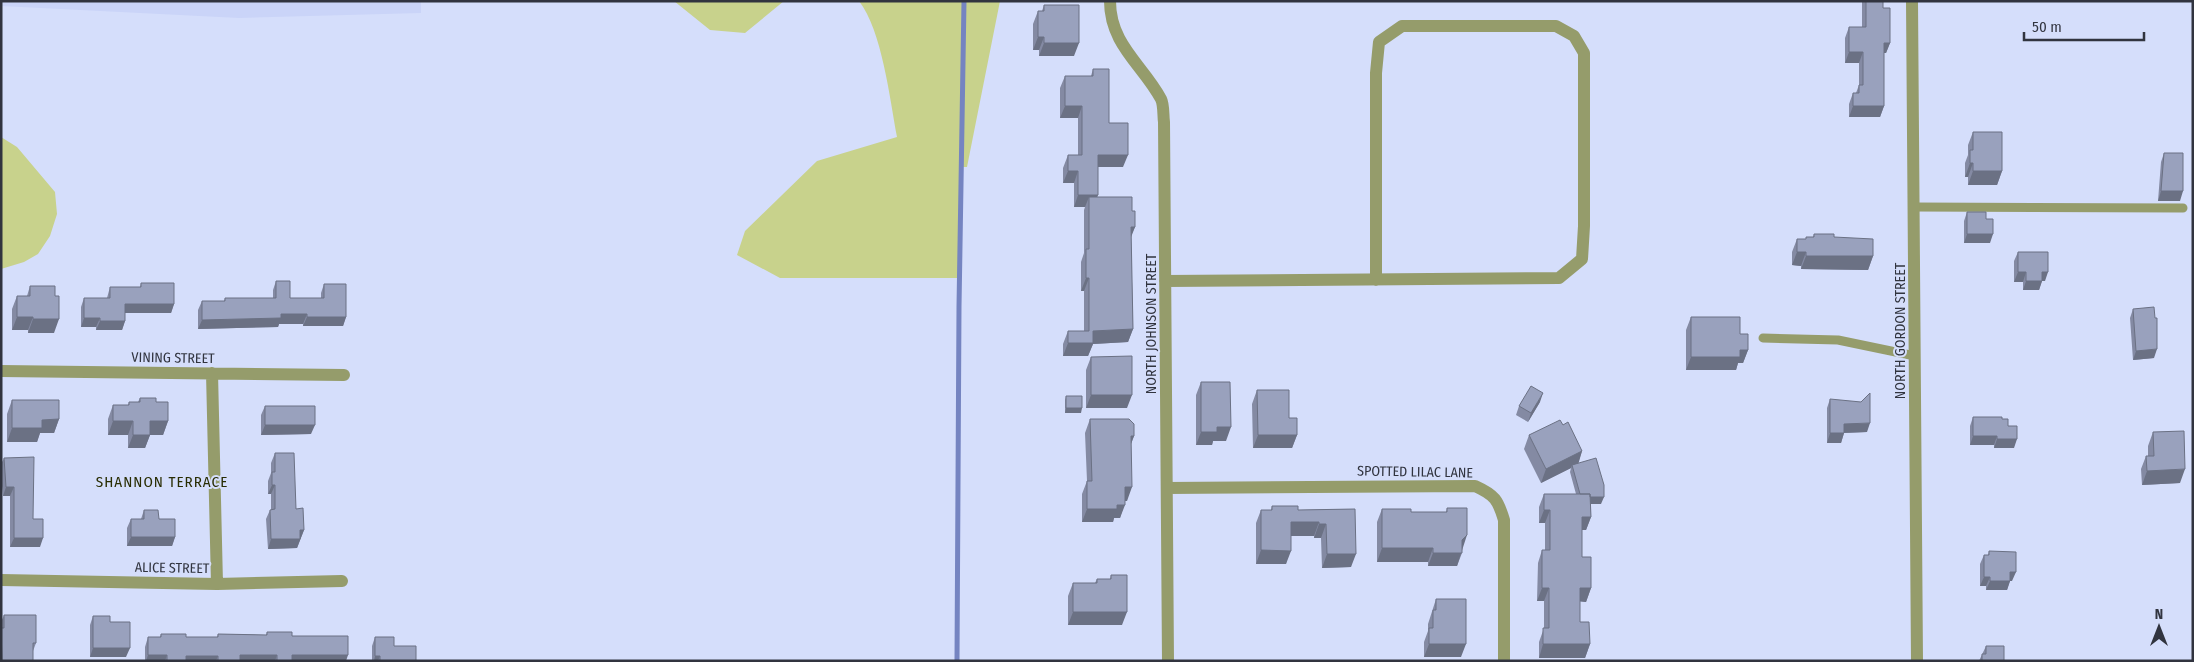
<svg xmlns="http://www.w3.org/2000/svg" width="2194" height="662" viewBox="0 0 2194 662" font-family="'Fira Sans Condensed',sans-serif">
	<style>
		.built { fill: #cad4f8 }
		.green { fill: #c8d28c }
		.lines { fill: none; stroke-linecap: round; stroke-linejoin: round }
		.stream { stroke: #7584c1; stroke-width: 5 }
		.service { stroke: #959c6b; stroke-width: 9 }
		.minor { stroke: #959c6b; stroke-width: 12 }
		.tertiary { stroke: #959c6b; stroke-width: 12 }
		.wall { fill: #848aa3 }
		.shaded-wall { fill: #6b7184 }
		.building { fill: #99a1bd; stroke: #6b7184 }
		.labels { text-anchor: middle; dominant-baseline: central; stroke-width: 4; stroke-linejoin: round; paint-order: stroke }
		.street-label { font-size: 14px; fill: #31343f; stroke: #d5defb }
		.neighbourhood-label { font-size: 15px; letter-spacing: 1px; fill: #292d03; stroke: #d5defb }
	</style>
	<rect width="100%" height="100%" fill="#d5defb"/>
	<path class="built" d="M1,1H421V13L239,18L1,6Z"/>
	<path class="green" d="M674,1H784L745,33L710,30Z
		M859,1H1000L967,167H961V278H780L737,255L745,231L817,161L897,137C890,100 882,30 859,1Z
		M1,137L17,147L55,192L57,214L50,236L38,254L24,262L1,269Z"/>
	<g class="lines">
		<path class="stream" d="M957,661L959,307L964,1"/>
		<path class="service" d="M1914,207L2183,208
			M1763,338L1838,340L1915,356"/>
		<path class="minor" d="M1110,1C1110,45 1143,65 1161,99C1164,105 1163,115 1164,122L1168,661
			M1165,281L1559,278L1582,259L1584,226V53L1574,36L1556,26H1402L1379,42L1376,73V280
			M1,371L344,375
			M212,373L217,584
			M1167,488L1475,486C1495,495 1498,500 1504,520V661
			M1,580L217,584L342,581"/>
		<path class="tertiary" d="M1912,1L1917,661"/>
	</g>
	<path class="wall" d="M1862,1H1883V8L1890,43L1886,53H1884V106L1880,117H1849V104L1853,93H1856L1859,85V63H1845V38L1849,27H1862Z
		M1044,5L1074,56H1039V50H1033V24L1038,11H1042Z
		M1093,69L1109,123L1123,167H1098L1097,197L1132,211L1135,227L1131,235L1133,329L1128,342L1093,344L1088,356H1063V344L1068,331H1084V291H1081V262L1084,253V210L1085,207H1074V183H1063V168L1068,155H1078V118H1060V88L1065,76H1091Z
		M1973,132L2002,171L1997,185H1968V177H1965V163L1968,155V145Z
		M2164,153L2180,201H2158L2161,162Z
		M1967,212L1986,219L1990,243H1964V221Z
		M1814,234L1834,237L1873,256L1868,270L1801,269V266L1792,265V252L1797,239H1806V237H1813Z
		M2018,252L2045,281H2042L2039,290H2023V282H2014V261Z
		M276,281L290,298H321V293L324,284L346,317L343,326H303V324H279L278,327L198,329V310L202,301H224L225,298H273V290Z
		M141,283L174,304L171,313H125V321L122,330H96V327H81V307L84,298H107L110,287H140Z
		M30,286L54,333H28V330H12V309L17,296H27Z
		M2133,309L2154,358L2133,360L2130,318Z
		M1691,317L1740,334L1748,350L1743,363H1738L1736,370H1686V330Z
		M1091,357L1127,408H1086V370Z
		M1201,382L1226,441H1213L1212,445H1196V395Z
		M1257,390L1289,418L1297,435L1292,448H1253L1252,404Z
		M1066,396L1081,413H1065V400Z
		M140,398L156,402L168,421L163,435H150L145,448H128V435H108V419L113,405H128L129,402H138Z
		M1830,399L1867,432L1844,433L1841,443H1827V408Z
		M12,400L59,419L54,433H40L37,442H7V414Z
		M1540,402L1528,422L1516,415L1519,406Z
		M265,406L311,434L261,435V415Z
		M1973,417L2002,419L2008,426L2014,448H1994V445H1970V426Z
		M1090,419L1134,436L1131,444L1127,501H1125L1120,518H1114L1113,522H1082V494L1087,481L1085,433Z
		M1563,425L1582,451L1578,463L1601,504H1591V517L1586,530H1582V557L1591,588L1586,602L1580,601V622L1590,644L1585,658H1539V642L1544,628V601H1537L1538,563L1542,550H1545V523H1539V507L1544,494H1576L1570,472L1571,468L1541,483L1524,449L1529,435Z
		M2153,432L2180,483L2142,485L2141,469L2146,456H2148V446Z
		M275,453L304,530L297,548L268,549L266,519L270,510H271V494H268V481L271,473V463Z
		M4,458L33,519L40,547H10V496H3L1,476V464Z
		M1272,506L1298,510L1355,509L1351,567L1322,568L1321,538H1314V536H1291L1286,564H1256V523L1261,510H1271Z
		M1447,508L1462,549V553L1457,566H1428V562H1377V522L1382,509L1411,512H1446Z
		M144,510L159,519L175,537L172,546H127V528L131,519H141Z
		M1989,551L2012,581H2010L2007,590H1986V586H1980V564L1984,555H1988Z
		M1111,575L1122,625H1068V596L1073,583H1095L1097,579H1110Z
		M1436,599L1461,657H1424V642L1428,631V624Z
		M4,615L36,643L33,651V661H1V622Z
		M93,616L110,622L126,657H90V625Z
		M267,632L292,636L346,661H145V647L148,637H160L161,634L186,637H217L218,634L266,635Z
		M375,637L394,646L416,661H372V646Z
		M1986,646L2004,661H1979Z"/>
	<path class="shaded-wall" d="M1038,37H1044L1039,50H1033Z
		M1044,43H1079L1074,56H1039Z
		M1884,43H1890L1886,53H1880Z
		M1849,52H1863L1859,63H1845Z
		M1065,106H1082L1078,118H1060Z
		M1853,106H1884L1880,117H1849Z
		M1098,155H1128L1123,167H1093Z
		M1970,163H1973L1968,177H1965Z
		M1068,171H1078L1074,183H1063Z
		M1973,171H2002L1997,185H1968Z
		M2161,191H2183L2180,201H2158Z
		M1078,195H1098L1094,207L1089,197L1085,207H1074Z
		M1131,227H1135L1130,240Z
		M1967,234H1993L1990,243H1964Z
		M1797,252H1806L1801,266L1792,265Z
		M1806,256H1873L1868,270L1801,269Z
		M2018,272H2026L2023,282H2014Z
		M2042,272H2048L2045,281H2042L2039,290H2023L2026,281Z
		M1086,278H1089L1084,291H1081Z
		M125,304H174L171,313H121Z
		M281,314H307L303,324H279L278,327L198,329L202,320Z
		M17,317H33L28,330H12Z
		M307,317H346L343,326H303Z
		M84,318H100L96,327H81Z
		M33,319H59L54,333H28Z
		M100,321H125L122,330H96Z
		M1133,329L1128,342L1093,344L1088,356H1063L1068,343L1093,331Z
		M2157,349L2154,358L2133,360L2136,351Z
		M1740,350H1748L1743,363H1738L1736,370H1686L1691,357Z
		M1543,393L1540,402L1528,422L1531,413Z
		M1091,395H1132L1127,408H1086Z
		M1066,408H1082L1081,413H1065Z
		M59,419L54,433H40L37,442H7L12,428L42,420Z
		M113,421H133L128,435H108Z
		M150,421H168L163,435H150L145,448H128L133,435Z
		M1870,423L1867,432L1841,433L1844,424Z
		M265,425H315L311,434L261,435Z
		M1217,427H1231L1226,441H1213L1212,445H1196L1201,432Z
		M1830,433H1844L1841,443H1827Z
		M1258,435H1297L1292,448H1253Z
		M1131,436H1134L1129,449Z
		M1973,436H1997L1994,445H1970Z
		M1997,439H2017L2014,448H1994Z
		M1582,451L1578,465H1572L1571,468L1541,483L1546,469Z
		M2185,469L2180,483L2142,485L2147,471Z
		M272,485H275L271,494H268Z
		M6,487H14L10,496H3Z
		M1125,487H1132L1127,501H1120Z
		M1581,497H1604L1601,504H1578Z
		M1117,505H1125L1120,518H1114L1113,522H1082L1087,509Z
		M1544,510H1550L1545,523H1539Z
		M1582,517H1591L1586,530H1577Z
		M1291,522H1319L1314,536H1286Z
		M1319,524H1326L1321,538H1314Z
		M300,530H304L297,548L268,549L271,539Z
		M1467,535L1457,566H1428L1433,553L1462,540Z
		M131,537H175L172,546H127Z
		M14,538H43L40,547H10Z
		M1382,548H1433L1428,562H1377Z
		M1261,550L1291,551L1286,564H1256Z
		M1327,554H1356L1351,567L1322,568Z
		M2010,572H2016L2012,581H2010L2007,590H1986L1990,581Z
		M1984,577H1990L1986,586H1980Z
		M1542,588H1549L1544,601H1537Z
		M1580,588H1591L1586,602L1575,601Z
		M1073,612H1127L1122,625H1068Z
		M1429,644H1466L1461,657H1424Z
		M1543,644H1590L1585,658H1539Z
		M93,648H130L126,657H90Z
		M148,655H167L165,661H146Z
		M240,655H277L275,661H238Z
		M292,655H348L346,661H290Z
		M186,656H218L216,661H185Z
		M375,656H380L378,661H374Z"/>
	<path class="building" d="M1866,1H1883V8H1890V43H1884V106H1853V93H1859V85H1863V52H1849V27H1866Z
		M1044,5H1079V43H1044V37H1038V11H1044Z
		M1093,69H1109V123H1128V155H1098V195H1078V171H1068V155H1082V106H1065V76H1093Z
		M1973,132H2002V171H1973V163H1970V150H1973Z
		M2164,153H2183V191H2161Z
		M1089,197H1132V211H1135V227H1131L1133,329L1093,331V343H1068V331H1089V278H1086V249H1089Z
		M1967,212H1986V219H1993V234H1967Z
		M1814,234H1834V237L1873,239V256H1806V252H1797V239H1806V237H1814Z
		M2018,252H2048V272H2042V281H2026V272H2018Z
		M276,281H290V298H324V284H346V317H307V314H281V318L202,320V301H225V298H276Z
		M141,283H174V304H125V321H100V318H84V298H110V287H141Z
		M30,286H55V296H59V319H33V317H17V296H30Z
		M2154,307L2155,318H2157V349L2136,351L2133,309Z
		M1691,317H1740V334H1748V350H1740V357H1691Z
		M1132,356V395H1091V357Z
		M1201,382H1230L1231,427H1217V432H1201Z
		M1531,386L1543,393L1531,413L1519,406Z
		M1257,390H1289V418H1297V435H1258Z
		M1870,393V423L1844,424V433H1830V399L1861,402Z
		M1066,396H1082V408H1066Z
		M140,398H156V402H168V421H150V435H133V421H113V405H129V402H140Z
		M12,400H59V419L42,420V428H12Z
		M265,406H315V425H265Z
		M1973,417H2002V419H2008V426H2017V439H1997V436H1973Z
		M1090,419H1129L1134,424V436H1131L1132,487H1125V505H1117V509H1087V481H1092Z
		M1560,420L1563,425L1568,422L1582,451L1546,469L1529,435Z
		M2184,431L2185,469L2147,471L2146,456H2154L2153,432Z
		M275,453H294L296,509L303,508L304,530H300V539H271L270,510L275,509V485H272V472H275Z
		M34,457L33,519H43V538H14V487H6L4,458Z
		M1596,458L1604,485V497H1590V494H1580L1572,465Z
		M1544,494H1590L1591,517H1582V557H1591V588H1580V622H1589L1590,644H1543V628H1549V588H1542V550H1550V510H1544Z
		M1272,506H1298V510L1355,509L1356,554H1327L1326,524H1319V522H1291V551L1261,550V510H1272Z
		M1447,508H1467V535L1462,540V553H1433V548H1382V509H1411V512H1447Z
		M144,510H158L159,519H175V537H131V519H144Z
		M1989,551L2016,552V572H2010V581H1990V577H1984V555H1989Z
		M1111,575H1127V612H1073V583H1097V579H1111Z
		M1436,599H1466V644H1429V628H1433V610H1436Z
		M4,615H36V643H33V661H2L1,628H4Z
		M93,616H110V622H130V648H93Z
		M267,632H292V636H348V655H292V661H277V655H240V661H218V656H186V661H167V655H148V637H161V634H186V637H218V634L267,635Z
		M375,637H394V646H416V661H380V656H375Z
		M1986,646H2004V661H1982V654H1986Z"/>
	<g class="labels">
		<g class="street-label">
			<text transform="translate(1151 324) rotate(-90)">NORTH JOHNSON STREET</text>
			<text transform="translate(1900 331) rotate(-90)">NORTH GORDON STREET</text>
			<text transform="translate(173 358) rotate(1)">VINING STREET</text>
			<text transform="translate(1415 472) rotate(1)">SPOTTED LILAC LANE</text>
			<text transform="translate(172 568) rotate(1)">ALICE STREET</text>
		</g>
		<g class="neighbourhood-label">
			<text x="162" y="482">SHANNON TERRACE</text>
		</g>
	</g>
	<rect width="2194" height="662" fill="none" stroke="#31343f" stroke-width="5"/>
	<g transform="translate(2159 627)" stroke="#d5defb" stroke-width="4" paint-order="stroke">
	<path d="M0-4L9 19L0 12L-9 19Z" fill="#31343f"/>
	<text y="-8" font-size="14" font-weight="bold" text-anchor="middle" fill="#31343f">N</text>
	</g>
	<path d="M2024 32v8h120v-8" fill="none" stroke="#31343f" stroke-width="2.5"/>
	<text x="2032" y="32" font-size="15" fill="#31343f" stroke="#d5defb" stroke-width="4" paint-order="stroke">50 m</text>
</svg>
